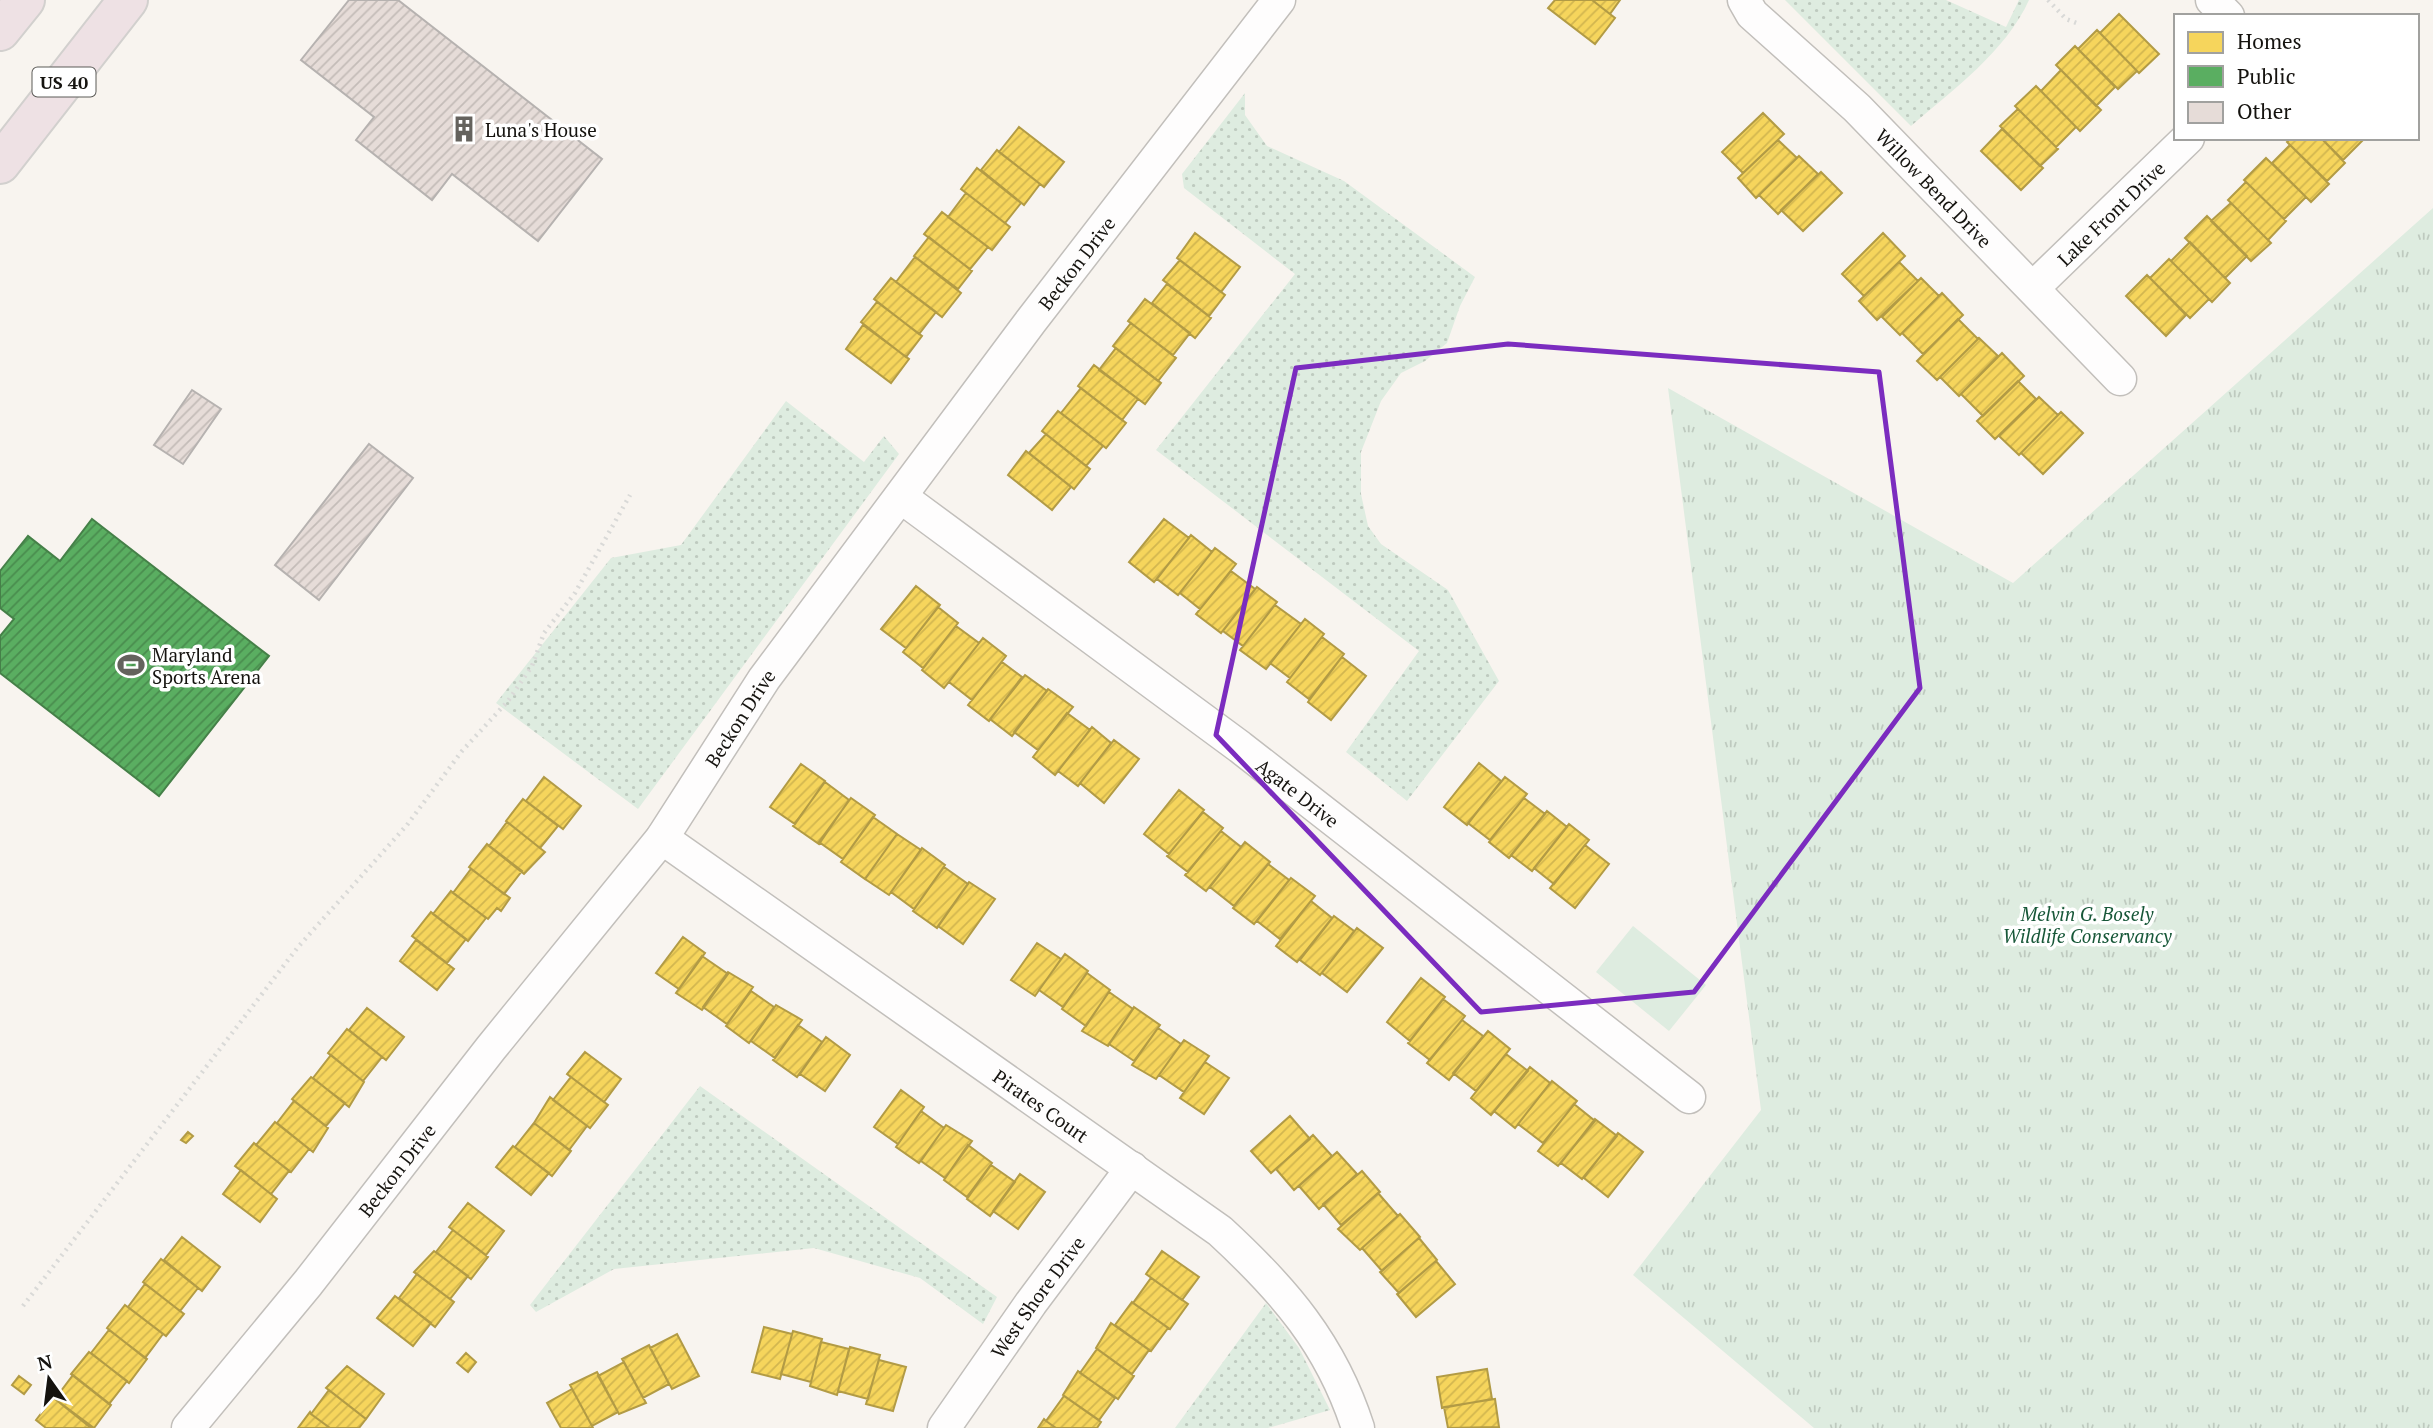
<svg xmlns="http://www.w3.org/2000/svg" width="2433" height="1428" viewBox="0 0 2433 1428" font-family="'PT Serif',serif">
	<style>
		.grass { fill: url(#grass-dots) }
		.park { fill: url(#park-tufts) }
		.pitch { fill: #deece0 }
		.homes { fill: url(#homes-hatch); stroke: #b29b45; stroke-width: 2 }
		.public { fill: url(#public-hatch); stroke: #458048; stroke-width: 2 }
		.building { fill: url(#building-hatch); stroke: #b6b2b0; stroke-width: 2 }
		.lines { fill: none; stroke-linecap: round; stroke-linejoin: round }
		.street-casing { stroke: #c2bfbb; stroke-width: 35 }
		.highway-casing { stroke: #d2d0ce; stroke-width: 42 }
		.path { stroke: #d9d9d7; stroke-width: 4.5; stroke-dasharray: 2 5; stroke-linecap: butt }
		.street { stroke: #fefdfd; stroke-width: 32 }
		.highway { stroke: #eee1e4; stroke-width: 38 }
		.marked { fill: none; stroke: #7b2cbf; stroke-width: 5; stroke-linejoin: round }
		.labels { text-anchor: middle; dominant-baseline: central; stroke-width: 7; stroke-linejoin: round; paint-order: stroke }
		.shield { fill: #fff; stroke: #5b5a57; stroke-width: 2 }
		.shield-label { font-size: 18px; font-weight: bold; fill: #15130f }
		.poi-label { font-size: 19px; fill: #15130f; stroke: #fff; text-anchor: start }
		.street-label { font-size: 19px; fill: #15130f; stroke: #fff }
		.park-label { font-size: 19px; font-style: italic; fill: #175738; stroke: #fff }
	</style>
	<defs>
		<pattern id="grass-dots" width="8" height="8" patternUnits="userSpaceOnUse" patternTransform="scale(1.75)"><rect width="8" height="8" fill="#deece0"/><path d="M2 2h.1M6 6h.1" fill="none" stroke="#becabf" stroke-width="1.8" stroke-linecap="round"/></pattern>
		<pattern id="park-tufts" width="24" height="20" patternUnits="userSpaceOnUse" patternTransform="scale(1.75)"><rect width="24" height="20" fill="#deece0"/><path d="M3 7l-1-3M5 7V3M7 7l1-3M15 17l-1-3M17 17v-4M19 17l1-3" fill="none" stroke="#becabf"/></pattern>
		<pattern id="homes-hatch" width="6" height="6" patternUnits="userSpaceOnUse" patternTransform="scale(1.75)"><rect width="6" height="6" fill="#f6d55c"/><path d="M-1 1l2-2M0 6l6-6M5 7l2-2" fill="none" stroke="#d2b64f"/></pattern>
		<pattern id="public-hatch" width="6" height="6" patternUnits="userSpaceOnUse" patternTransform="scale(1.75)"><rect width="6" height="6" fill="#5aae61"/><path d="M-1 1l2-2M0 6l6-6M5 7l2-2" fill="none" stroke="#498c4e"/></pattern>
		<pattern id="building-hatch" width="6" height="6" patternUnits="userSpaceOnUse" patternTransform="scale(1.75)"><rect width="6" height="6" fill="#e6dcd8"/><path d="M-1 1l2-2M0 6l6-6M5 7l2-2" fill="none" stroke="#c4bcb8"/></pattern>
	</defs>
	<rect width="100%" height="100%" fill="#f8f4ef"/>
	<path class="grass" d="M1785,0H1946L2006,27L2019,0H2029C2006,51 1953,90 1911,126Z
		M1245,93V115L1267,146L1344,181L1475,277L1460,306L1447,343L1425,361L1401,373L1381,401L1361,452V494L1368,526L1381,544L1448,590L1499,681L1407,801L1346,752L1419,651L1156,450L1295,274L1184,188L1182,174Z
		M786,401L864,462L884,436L899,454L638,809L496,703L611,558L681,545Z
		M700,1086L997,1297L983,1324L920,1278L814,1248L614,1269L536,1312L530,1305Z
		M1266,1303L1299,1348L1330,1410L1268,1428H1175Z"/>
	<path class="park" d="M2433,208V1428H1814L1633,1275L1761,1110L1668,388L2013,583Z"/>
	<path class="pitch" d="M1633,926L1706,985L1669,1031L1596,972Z"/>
	<path class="homes" d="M1555,0H1592L1615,18L1595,44L1548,8Z
		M1592,0H1620L1610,14Z
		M2119,14L2159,54L2139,73L2100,33Z
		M2097,30L2137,71L2118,89L2078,49Z
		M2075,46L2115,87L2096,106L2056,65Z
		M2061,70L2101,110L2080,131L2041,91Z
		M2036,86L2076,127L2056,147L2015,106Z
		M2018,109L2058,149L2040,166L2000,126Z
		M1763,113L1784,134L1743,173L1722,152Z
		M1019,127L1064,162L1044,187L999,152Z
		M2002,129L2043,168L2021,190L1981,151Z
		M2291,138H2321L2345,163L2327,181L2287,142Z
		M2321,138H2365L2343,160Z
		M1778,140L1797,158L1756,198L1738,178Z
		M2290,145L2329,184L2311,202L2272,163Z
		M997,150L1040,184L1024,205L981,170Z
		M1799,156L1818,174L1778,214L1759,195Z
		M2266,158L2306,197L2284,219L2244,180Z
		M977,168L1021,203L1005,223L961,189Z
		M1821,172L1842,193L1803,231L1781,210Z
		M2246,182L2286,221L2268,240L2228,200Z
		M966,193L1010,227L992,250L948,217Z
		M2231,203L2271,243L2251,261L2211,221Z
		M942,212L988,247L970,269L924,234Z
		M2207,216L2247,256L2225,278L2185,238Z
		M1195,233L1240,267L1221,292L1177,258Z
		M1883,233L1905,256L1864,296L1842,274Z
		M929,237L972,271L958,289L914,256Z
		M2190,242L2230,283L2212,302L2171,261Z
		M915,257L961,293L942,317L896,282Z
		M2169,259L2209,299L2190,318L2150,278Z
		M1180,260L1225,295L1209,316L1163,280Z
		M1899,262L1918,281L1877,320L1859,301Z
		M2147,275L2186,315L2166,336L2126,296Z
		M891,278L936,312L919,334L874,299Z
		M1921,278L1939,296L1900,335L1882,317Z
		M1167,284L1211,318L1195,338L1152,303Z
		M1942,293L1963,315L1923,354L1902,333Z
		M1145,299L1190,333L1173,355L1128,321Z
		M877,302L922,336L906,357L861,322Z
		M1958,319L1978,339L1937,380L1917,361Z
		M1131,323L1176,358L1158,381L1113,346Z
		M863,325L909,359L891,383L846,349Z
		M1979,338L1998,356L1959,396L1940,377Z
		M1116,348L1161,383L1145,404L1099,370Z
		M2002,353L2024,376L1983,416L1961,394Z
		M1094,365L1138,399L1122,420L1078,386Z
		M2018,381L2036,399L1995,439L1977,421Z
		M1081,388L1126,423L1106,448L1061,413Z
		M2039,397L2058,415L2019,455L1999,436Z
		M1058,411L1103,446L1086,466L1042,431Z
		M2061,412L2083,433L2043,474L2021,453Z
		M1046,434L1090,469L1074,489L1029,453Z
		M1026,451L1071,487L1052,510L1008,475Z
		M1164,519L1189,538L1154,582L1129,562Z
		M1191,535L1212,552L1178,595L1157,579Z
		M1215,548L1236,564L1200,609L1180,593Z
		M1231,571L1255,589L1221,633L1196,614Z
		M916,586L940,605L906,648L881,629Z
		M1257,587L1277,602L1243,646L1223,631Z
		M1275,605L1301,624L1266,669L1240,650Z
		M938,607L958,623L923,668L903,652Z
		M1305,619L1324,634L1290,678L1270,663Z
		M956,626L979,643L944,688L922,670Z
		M1322,637L1344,654L1309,699L1287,682Z
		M983,638L1006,656L972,700L949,682Z
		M1342,657L1366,676L1331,720L1308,702Z
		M1002,662L1022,677L989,721L968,705Z
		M1025,675L1047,691L1012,736L990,719Z
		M1048,689L1073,707L1038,750L1014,732Z
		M1067,713L1090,730L1055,775L1033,757Z
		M1092,727L1111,743L1078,786L1058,771Z
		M1114,740L1139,759L1104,803L1080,783Z
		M1479,763L1501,781L1467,825L1444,807Z
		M801,764L825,781L795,824L770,807Z
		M544,777L581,806L563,829L526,801Z
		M1505,777L1527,794L1490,840L1468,823Z
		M825,782L849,800L819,844L793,826Z
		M1179,790L1204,810L1169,854L1144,834Z
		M851,798L875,815L843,859L819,842Z
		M1524,798L1545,814L1509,858L1489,842Z
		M523,799L558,826L540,848L506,821Z
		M1547,811L1567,827L1532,871L1511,855Z
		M1203,812L1223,828L1188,872L1167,856Z
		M873,817L897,834L865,879L841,862Z
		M507,822L545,852L524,874L489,846Z
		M1569,824L1589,840L1554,884L1534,868Z
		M1221,831L1241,847L1206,891L1185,875Z
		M897,834L921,850L889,895L865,879Z
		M1245,842L1270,862L1234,906L1210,887Z
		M487,844L522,871L504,894L469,867Z
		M1585,845L1609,864L1575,908L1550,888Z
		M922,848L945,865L914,909L891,892Z
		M1268,864L1289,880L1254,924L1233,908Z
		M944,867L968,884L937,928L913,911Z
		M471,869L510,898L501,911L497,908L488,919L453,893Z
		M1291,878L1315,896L1280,939L1257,921Z
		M969,882L995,899L963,944L938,926Z
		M451,891L486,918L468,941L433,914Z
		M1311,901L1332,918L1297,962L1276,946Z
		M431,912L466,939L447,963L412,936Z
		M1334,916L1354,931L1320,975L1300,960Z
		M1357,928L1383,948L1347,992L1322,973Z
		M683,937L705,953L679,989L656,973Z
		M416,940L454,969L437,990L400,961Z
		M1037,943L1061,959L1035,996L1011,980Z
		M1065,954L1088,971L1063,1007L1039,990Z
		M702,956L728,974L702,1010L676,993Z
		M728,972L753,987L727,1024L703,1007Z
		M1087,973L1110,990L1086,1026L1062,1009Z
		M1421,978L1445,997L1410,1041L1387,1022Z
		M751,991L774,1007L749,1043L726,1026Z
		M1109,992L1133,1009L1108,1046L1082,1031Z
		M1443,999L1465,1016L1430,1060L1408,1043Z
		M776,1005L802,1020L775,1058L751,1041Z
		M1134,1007L1160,1025L1134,1061L1109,1044Z
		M367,1008L404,1037L386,1060L349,1030Z
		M1462,1020L1483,1036L1449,1080L1427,1063Z
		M798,1025L822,1042L797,1077L773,1060Z
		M1158,1028L1181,1044L1156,1079L1132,1065Z
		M347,1029L382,1057L363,1081L328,1053Z
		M1488,1031L1510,1049L1476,1091L1453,1073Z
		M826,1037L850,1055L825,1091L800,1074Z
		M1184,1040L1209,1056L1184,1092L1159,1075Z
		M585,1052L621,1079L604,1102L567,1074Z
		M1506,1054L1528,1071L1491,1115L1471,1098Z
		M331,1055L364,1082L349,1107L313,1078Z
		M1205,1062L1229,1078L1204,1114L1180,1098Z
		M1530,1067L1550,1083L1515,1128L1494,1111Z
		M311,1077L345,1103L326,1126L292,1099Z
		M571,1077L608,1105L590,1128L553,1100Z
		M1552,1081L1577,1101L1543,1143L1518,1124Z
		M901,1090L924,1107L898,1144L874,1127Z
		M550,1097L587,1126L569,1150L534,1123Z
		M294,1101L328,1128L313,1152L277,1123Z
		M1574,1104L1595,1121L1558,1166L1538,1151Z
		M921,1111L944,1128L919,1163L896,1147Z
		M1290,1116L1310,1139L1271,1173L1251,1151Z
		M1595,1119L1617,1136L1582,1179L1561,1163Z
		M275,1122L309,1149L291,1172L256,1145Z
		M534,1123L571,1151L552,1176L515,1147Z
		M946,1125L972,1141L945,1178L921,1161Z
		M188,1132L193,1136L186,1143L181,1140Z
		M1618,1133L1643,1152L1608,1197L1584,1178Z
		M1313,1135L1332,1156L1294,1190L1276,1169Z
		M254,1143L289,1171L271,1194L235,1166Z
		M968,1145L992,1163L967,1197L944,1180Z
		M513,1146L549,1173L531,1195L496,1167Z
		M1337,1152L1357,1174L1319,1209L1299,1186Z
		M991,1165L1015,1182L990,1216L967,1199Z
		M241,1170L277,1199L260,1222L223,1194Z
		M1362,1171L1380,1192L1341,1225L1323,1204Z
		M1020,1174L1045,1192L1018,1229L993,1211Z
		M1378,1193L1398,1216L1360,1250L1338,1229Z
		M468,1203L504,1231L486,1255L449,1227Z
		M1400,1214L1420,1237L1382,1271L1362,1248Z
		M453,1230L488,1257L471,1279L436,1252Z
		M182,1237L220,1267L202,1291L164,1260Z
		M1419,1238L1437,1260L1399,1293L1380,1272Z
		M434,1251L468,1276L450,1299L414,1272Z
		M1162,1251L1199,1277L1182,1300L1146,1274Z
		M161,1259L198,1288L180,1311L143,1282Z
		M1436,1261L1455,1284L1416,1317L1397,1294Z
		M417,1274L454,1302L435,1327L399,1298Z
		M1151,1278L1188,1304L1170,1329L1133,1303Z
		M145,1284L184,1314L166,1336L128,1307Z
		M395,1296L431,1323L413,1346L377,1318Z
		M1132,1302L1168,1328L1151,1351L1115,1325Z
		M125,1305L163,1334L145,1358L107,1328Z
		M1111,1323L1149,1350L1132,1374L1096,1348Z
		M764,1327L792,1334L780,1379L752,1372Z
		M109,1330L147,1359L129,1383L91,1353Z
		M793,1331L822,1339L811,1382L781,1374Z
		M677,1334L699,1376L672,1389L650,1348Z
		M821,1342L849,1349L837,1395L810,1386Z
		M649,1345L669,1384L643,1398L622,1359Z
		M850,1347L880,1355L868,1399L838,1391Z
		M1097,1349L1134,1376L1118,1399L1080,1373Z
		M89,1352L127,1381L109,1404L71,1374Z
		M466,1353L476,1362L468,1372L457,1363Z
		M879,1360L906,1367L893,1411L866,1404Z
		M624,1362L646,1403L619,1414L598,1376Z
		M347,1366L384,1394L366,1419L326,1388Z
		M1487,1369L1492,1399L1442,1408L1437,1377Z
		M1078,1371L1115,1398L1099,1420L1063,1395Z
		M597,1372L618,1412L592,1426L570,1385Z
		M73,1375L111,1405L94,1428L55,1399Z
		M19,1376L31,1385L24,1394L12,1385Z
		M572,1389L592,1426L593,1428H561L547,1403Z
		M329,1390L366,1419L359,1428H330L311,1414Z
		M1064,1396L1101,1422L1097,1428H1056L1046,1421Z
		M53,1398L55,1399L91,1428H46L36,1420Z
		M1495,1399L1499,1427L1448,1428L1444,1407Z
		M310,1412L311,1414L330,1428H298Z
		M1044,1419L1046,1421L1056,1428H1038Z"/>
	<path class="public" d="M92,519L269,656L159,796L0,673V636L14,619L0,608V571L28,536L60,561Z"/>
	<path class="building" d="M349,0H398L602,159L538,241L452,174L432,200L356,140L374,117L301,60Z
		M192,390L221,409L183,464L154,445Z
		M369,444L413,478L319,600L275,565Z"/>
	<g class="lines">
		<g class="street-casing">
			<g id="street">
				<path id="s1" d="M1744,0L1752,14L1857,108L2120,379"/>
				<path d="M2212,0L2228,16"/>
				<path id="s2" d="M2033,288L2188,138"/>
				<path id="s3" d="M901,497L1240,747L1689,1097"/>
				<path id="s4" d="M662,838L1220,1231C1284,1290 1331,1344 1358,1428"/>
				<path id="s5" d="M188,1428L308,1283L491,1048L662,838L764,679L1031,321L1279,0"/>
				<path id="s6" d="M944,1428L1031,1303L1132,1168"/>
			</g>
		</g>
		<g class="highway-casing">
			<path id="highway" d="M0,31L25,0
				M0,164L128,0"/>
		</g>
		<path class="path" d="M2048,0L2066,19L2079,24
			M23,1306L298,947L407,825L462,751L508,701L532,666L544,633L575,593L630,495"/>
		<use href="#street" class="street"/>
		<use href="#highway" class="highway"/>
	</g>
	<path class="marked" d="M1508,344L1879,372L1920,688L1694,992L1481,1012L1216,735L1296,368Z"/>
	<defs>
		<g id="building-bare" transform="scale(2.1)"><path d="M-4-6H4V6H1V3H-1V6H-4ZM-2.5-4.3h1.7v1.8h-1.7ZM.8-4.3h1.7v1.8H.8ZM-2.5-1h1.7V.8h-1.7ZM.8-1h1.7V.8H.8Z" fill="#64625d" stroke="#fff" stroke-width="2.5" paint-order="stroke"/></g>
		<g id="stadium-bare" transform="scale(2.1)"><path d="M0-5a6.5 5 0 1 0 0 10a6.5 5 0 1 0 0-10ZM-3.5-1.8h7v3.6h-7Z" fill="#64625d" stroke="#fff" stroke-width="2.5" paint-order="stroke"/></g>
	</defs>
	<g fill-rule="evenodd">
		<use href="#building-bare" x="464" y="129"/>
		<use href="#stadium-bare" x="131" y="665"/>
	</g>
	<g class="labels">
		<rect class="shield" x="32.5" y="67.5" width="63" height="29" rx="5"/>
		<g class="shield-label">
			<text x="64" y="82">US 40</text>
		</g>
		<g class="poi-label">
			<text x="485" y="129">Luna's House</text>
			<text x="152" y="654">Maryland<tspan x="152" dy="22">Sports Arena</tspan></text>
		</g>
		<g class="street-label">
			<text stroke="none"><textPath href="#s1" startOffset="268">Willow Bend Drive</textPath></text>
			<text stroke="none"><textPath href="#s2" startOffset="108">Lake Front Drive</textPath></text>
			<text stroke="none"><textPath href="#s5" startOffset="1466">Beckon Drive</textPath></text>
			<text stroke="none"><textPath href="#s5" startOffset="900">Beckon Drive</textPath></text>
			<text stroke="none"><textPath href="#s3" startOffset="495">Agate Drive</textPath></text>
			<text stroke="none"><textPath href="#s4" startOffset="464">Pirates Court</textPath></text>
			<text stroke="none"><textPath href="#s5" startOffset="332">Beckon Drive</textPath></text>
			<text stroke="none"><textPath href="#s6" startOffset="161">West Shore Drive</textPath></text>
		</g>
		<g class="park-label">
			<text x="2087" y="913">Melvin G. Bosely<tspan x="2087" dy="22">Wildlife Conservancy</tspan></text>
		</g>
	</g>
	<rect x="2174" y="14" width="245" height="126" fill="#ffffff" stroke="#a1a19f" stroke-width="2"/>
	<rect x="2188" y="32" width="35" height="21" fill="#f6d55c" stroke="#a1a19f" stroke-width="2"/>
	<text x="2237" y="49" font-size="21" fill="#15130f">Homes</text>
	<rect x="2188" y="66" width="35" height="21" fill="#5aae61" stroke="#a1a19f" stroke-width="2"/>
	<text x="2237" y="84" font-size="21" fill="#15130f">Public</text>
	<rect x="2188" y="102" width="35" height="21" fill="#e6dcd8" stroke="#a1a19f" stroke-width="2"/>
	<text x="2237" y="119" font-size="21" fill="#15130f">Other</text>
	<g transform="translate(49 1379) rotate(346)" stroke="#ffffff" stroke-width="5" paint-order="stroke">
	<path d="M0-5L12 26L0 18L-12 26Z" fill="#15130f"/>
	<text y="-10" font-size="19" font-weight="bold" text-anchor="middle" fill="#15130f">N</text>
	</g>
</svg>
